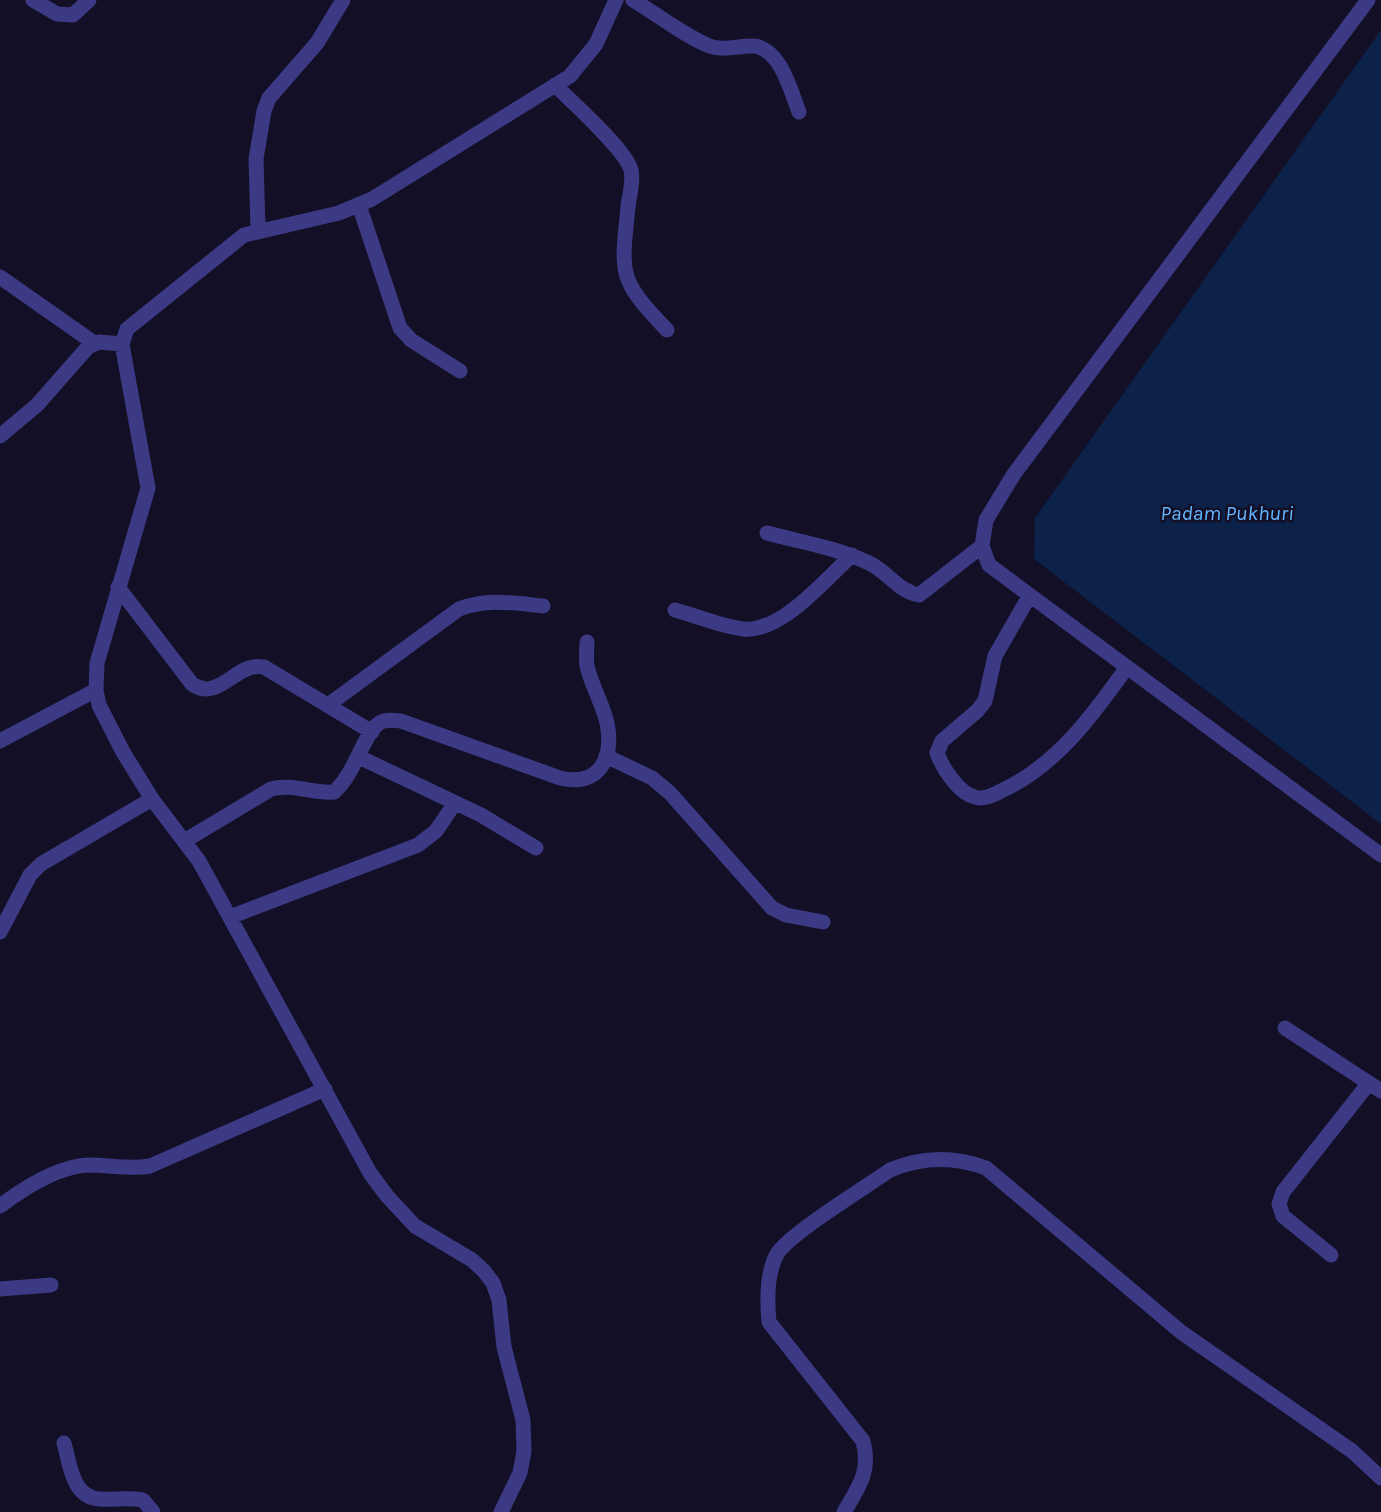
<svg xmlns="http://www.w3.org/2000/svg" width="1381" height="1512" viewBox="0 0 1381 1512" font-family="Karla,sans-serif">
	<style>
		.water { fill: #0c2248 }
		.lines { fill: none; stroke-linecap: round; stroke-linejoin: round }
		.minor { stroke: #3d3a85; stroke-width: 15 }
		.labels { text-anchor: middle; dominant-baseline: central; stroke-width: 5; stroke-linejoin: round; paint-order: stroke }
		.water-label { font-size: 21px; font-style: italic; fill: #62b6ff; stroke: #130f26 }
	</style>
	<rect width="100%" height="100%" fill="#130f26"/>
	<path class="water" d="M1381,30V824L1034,559L1035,518Z"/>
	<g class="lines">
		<path class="minor" d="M33,0L57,14L73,15L89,0
			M633,0C652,11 695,43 713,47C728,51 740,45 754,46C781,49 791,92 799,112
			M1368,0L1014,474L986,520L982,546L989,565L1381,855
			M555,85C572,102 626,150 631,170C634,181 629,196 628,207C621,275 618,279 667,330
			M359,205L400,328L411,340L460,371
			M258,230L256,159L264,111L269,98L317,43L343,0
			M0,277L94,343
			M0,436L37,405L88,347L99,342L122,344
			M767,533C801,542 838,548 869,563C888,572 898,591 919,595L982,546
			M118,587L192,684C219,703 236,661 264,667L372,732
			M1030,595L995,656L985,701L977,711L942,741L937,753C942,767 959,794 975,797C984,800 993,795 1001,791C1056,766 1093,715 1127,667
			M675,610C697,616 720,626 743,629C781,633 825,580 852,555
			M328,705L459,609C487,598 514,603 543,606
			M0,741L96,690
			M606,756L652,778L670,793L772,908L786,915L823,922
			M359,757L481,815L536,848
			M186,840L271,789C292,783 313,794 334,792C355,774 363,735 378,724C384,719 393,720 401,721L560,778C599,787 614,759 607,723C603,705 593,688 588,670C585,661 587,652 587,642
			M230,917L418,845L436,831L455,803
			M0,932L30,875L41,864L152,799
			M1285,1028L1381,1091
			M0,1206C24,1188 58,1166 89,1165C110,1165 128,1170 150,1166L325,1089
			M1331,1255L1283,1216L1279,1204L1283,1192L1369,1083
			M0,1289L51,1285
			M64,1443C70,1464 72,1498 100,1499C114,1500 128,1497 143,1500L153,1512
			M501,1512L520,1473L524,1451L523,1420L504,1347L499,1300L493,1283L484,1271L472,1260L415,1226L387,1196L370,1173L199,861L152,799L123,752L99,705L96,690L97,663L148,488L122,344L127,329L244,235L339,213L372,199L570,76L596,44L616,0
			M844,1512C859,1487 871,1471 863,1441L769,1322C767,1301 767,1272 777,1254C789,1234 866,1187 890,1170C921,1157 954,1156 986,1168L1181,1332L1352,1451L1381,1478"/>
	</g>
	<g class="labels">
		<g class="water-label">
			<text x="1227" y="513">Padam Pukhuri</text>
		</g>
	</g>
</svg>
